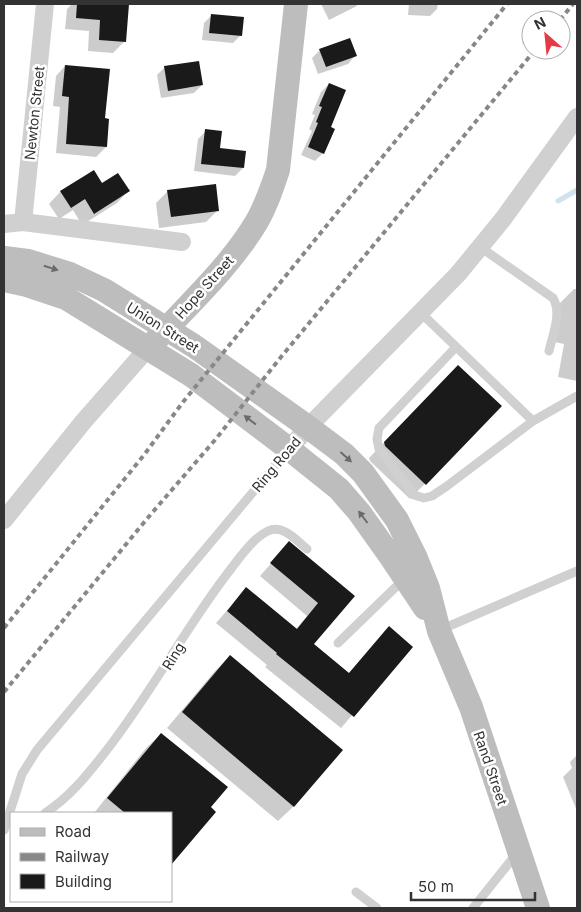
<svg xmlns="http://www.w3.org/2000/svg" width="581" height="912" viewBox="0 0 581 912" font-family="Inter,sans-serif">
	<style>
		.shadow { fill: #0003 }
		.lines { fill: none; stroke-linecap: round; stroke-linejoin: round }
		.stream { stroke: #cfe2ee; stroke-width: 5 }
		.building { fill: #1a1a1a }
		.lane { stroke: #d0d0d0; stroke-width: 9 }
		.street { stroke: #d0d0d0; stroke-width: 18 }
		.secondary { stroke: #bdbdbd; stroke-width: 24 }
		.rail { stroke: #888; stroke-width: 4; stroke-dasharray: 5 4; stroke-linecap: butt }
		.oneway { fill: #6a6a6a }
		.labels { text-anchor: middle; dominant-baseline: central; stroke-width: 5; stroke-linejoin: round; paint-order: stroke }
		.street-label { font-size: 14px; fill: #333; stroke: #fff }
	</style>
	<rect width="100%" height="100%" fill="#fff"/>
	<path class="shadow" d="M72,4H128L125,41L113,53L88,51L89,31L65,29L67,9Z
		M321,4H359L355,7L329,20Z
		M409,4H438L437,9L430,16L408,15Z
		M212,15L241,35L233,43L202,40L204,23Z
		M320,50L355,56L348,64L318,74L312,58Z
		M65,66L103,120L106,147L96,157L56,153L60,107L53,106L56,76Z
		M165,67L202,85L194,93L161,98L157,75Z
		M329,84V128L323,153L315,161L301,155L312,131L309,129L315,115L312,114L321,92Z
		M206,131L219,149L243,168L235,176L194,171L198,139Z
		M93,171L102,185L128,191L117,203L82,225L73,210L59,219L49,204L60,192Z
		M168,191L218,210L206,222L159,228L156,203Z
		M574,289H577V381L558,377L564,344L555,342L559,304Z
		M443,382L500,406L410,499L370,461L369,458Z
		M289,543L353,596L313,644L348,674L389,628L411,647L341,728L265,667L267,665L216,623L246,589L296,629L307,616L260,576Z
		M230,656L294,806L278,821L167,728L215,671Z
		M161,734L171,813H94L146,748Z
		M577,755V811L563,777L572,768L570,762Z"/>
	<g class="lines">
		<path class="stream" d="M558,201L577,190"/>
	</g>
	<path class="building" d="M77,4H129L126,42L99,40L100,20L76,18Z
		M211,14L244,17L242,36L209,33Z
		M350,38L357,56L326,67L319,49Z
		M199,61L203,85L168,91L164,66Z
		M65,65L110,69L105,118L109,119L107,147L66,144L69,97L62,96Z
		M329,83L346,90L331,127L335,129L324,154L308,147L318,123L316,122L322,107L319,106Z
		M205,129L222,131L220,148L246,151L244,168L201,164Z
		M94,170L102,183L118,173L130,191L94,214L85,199L71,208L60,191Z
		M216,184L219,211L171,217L167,190Z
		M458,365L502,406L426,485L385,446L384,442Z
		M289,541L355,596L314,644L349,673L389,626L413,647L354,717L276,654L277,653L227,611L246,587L297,629L318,603L270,563Z
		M230,655L343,750L294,807L182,712Z
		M161,733L228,787L211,807L216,812L171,865V813H125L107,798Z"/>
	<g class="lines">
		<path class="lane" d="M480,247L553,298C562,313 553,334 549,351
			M421,313L533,421L577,396
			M456,347L379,428L377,439L379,449L414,495L424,498L432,496L447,486L533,421
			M440,630L577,571
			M338,643L404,579
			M45,813C70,797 88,774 106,751C149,696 182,634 224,578C235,564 252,538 268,531C283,524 296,540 307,549
			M4,830L22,774L37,750L289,449
			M356,892L377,908
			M473,908L517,853"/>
		<path class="street" d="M23,222L45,4
			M4,224L23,222L182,242
			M289,449L308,427L458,274L503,219L577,117
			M4,520L83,422L148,348"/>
		<path class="secondary" d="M4,258L28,261L70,274L104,290L194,346L308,427L344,454L363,473L397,520L415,556L428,588L439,631L471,707L538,908
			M4,280L27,285L66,298L92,314L191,375L289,449L339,489L359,512L391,557L425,608
			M156,340C190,303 230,266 256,223C266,206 272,188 278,170L296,4"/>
		<path class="rail" d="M560,20L573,4
			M4,628L144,455L183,402L507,4
			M4,692L151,514L215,440L281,357L535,50"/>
	</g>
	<defs><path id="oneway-solid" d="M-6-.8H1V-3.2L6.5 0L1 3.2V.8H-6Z" transform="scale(1.25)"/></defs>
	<g class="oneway">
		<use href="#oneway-solid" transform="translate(51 268) rotate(17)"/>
		<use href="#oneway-solid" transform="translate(250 420) rotate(-143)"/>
		<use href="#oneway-solid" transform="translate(346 457) rotate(42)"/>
		<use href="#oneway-solid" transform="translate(363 517) rotate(-127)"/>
	</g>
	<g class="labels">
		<g class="street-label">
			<text transform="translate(34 113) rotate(-84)">Newton Street</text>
			<text transform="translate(204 287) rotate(-48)">Hope Street</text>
			<text transform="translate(163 327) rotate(32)">Union Street</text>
			<text transform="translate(276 464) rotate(-50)">Ring Road</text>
			<text transform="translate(173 656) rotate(-58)">Ring</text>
			<text transform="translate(491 768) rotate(71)">Rand Street</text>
		</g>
	</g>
	<rect width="581" height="912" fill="none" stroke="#333333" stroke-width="10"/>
	<rect x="10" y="812" width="162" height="90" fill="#ffffff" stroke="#adadad"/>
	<rect x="20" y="828" width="25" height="8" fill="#bdbdbd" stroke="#adadad"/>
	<text x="55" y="837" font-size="15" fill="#333333">Road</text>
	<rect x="20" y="853" width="25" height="8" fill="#888888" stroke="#adadad"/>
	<text x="55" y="862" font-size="15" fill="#333333">Railway</text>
	<rect x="20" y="874" width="25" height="15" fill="#1a1a1a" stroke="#adadad"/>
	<text x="55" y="887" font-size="15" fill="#333333">Building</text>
	<g transform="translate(546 35) rotate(333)"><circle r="24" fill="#ffffff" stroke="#adadad"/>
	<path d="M0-4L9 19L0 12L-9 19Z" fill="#e63946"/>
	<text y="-8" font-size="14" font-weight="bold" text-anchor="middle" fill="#333333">N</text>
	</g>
	<path d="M411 892v8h124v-8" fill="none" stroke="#333333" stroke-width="2.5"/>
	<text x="418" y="892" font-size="15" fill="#333333" stroke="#ffffff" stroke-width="4" paint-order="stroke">50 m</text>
</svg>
